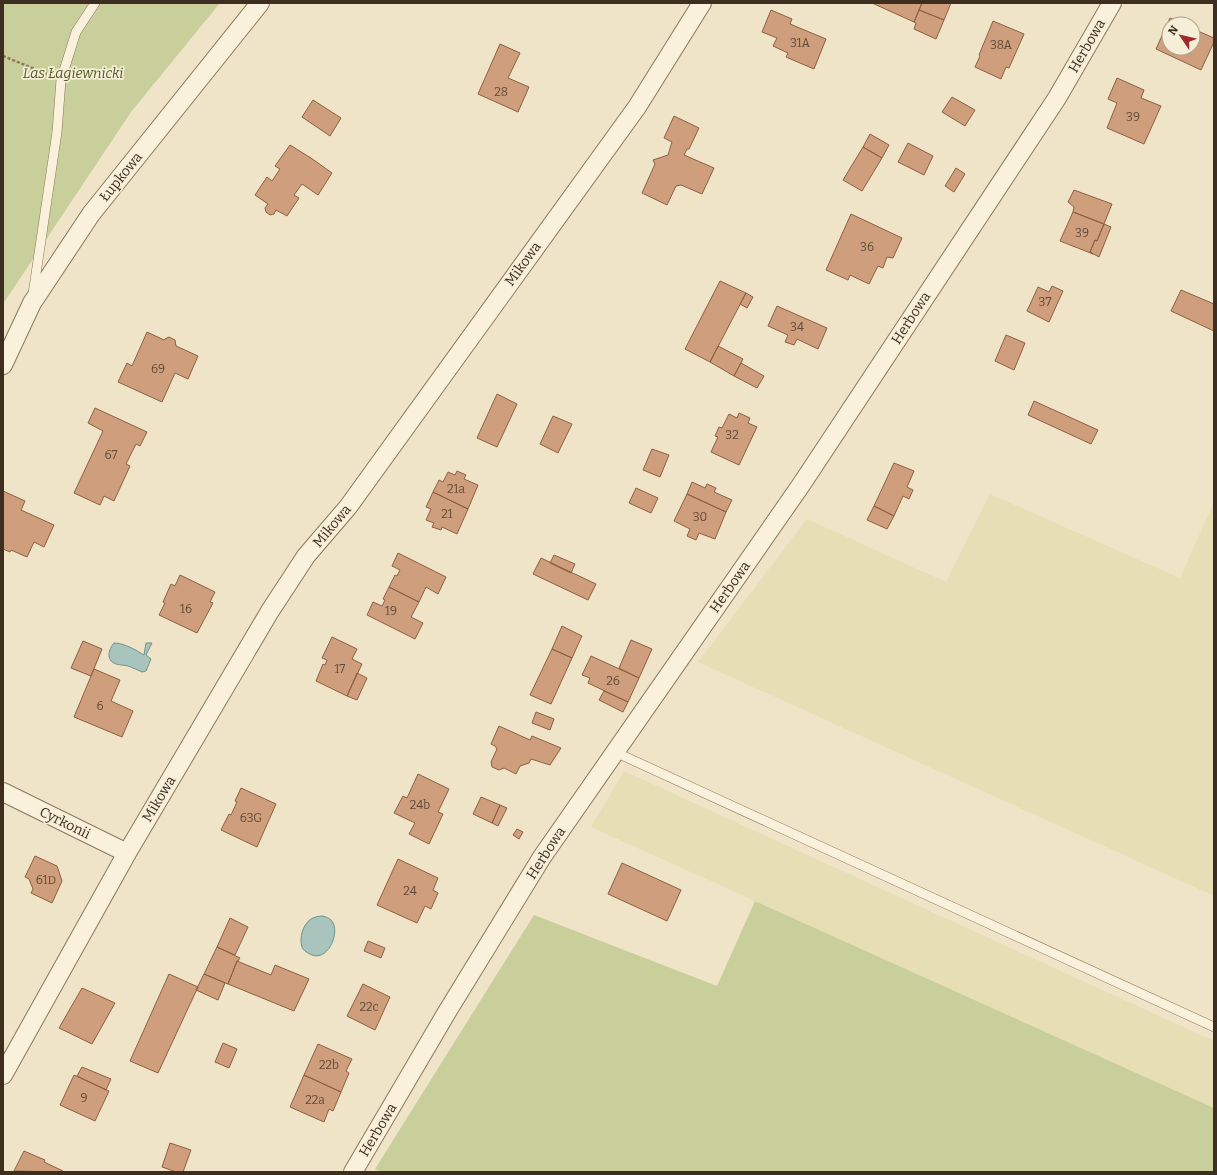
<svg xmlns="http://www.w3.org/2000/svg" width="1217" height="1175" viewBox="0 0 1217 1175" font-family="Bitter,serif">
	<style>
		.farmland { fill: #e6deb5 }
		.green { fill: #c9cf9b }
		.water { fill: #a9c4bc; stroke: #6f938a }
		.building { fill: #cf9f7d; stroke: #8d5f41 }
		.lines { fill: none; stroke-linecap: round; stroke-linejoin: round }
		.service-casing { stroke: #8d765c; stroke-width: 10 }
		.minor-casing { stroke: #8d765c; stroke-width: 20 }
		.path { stroke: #8d765c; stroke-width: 2.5; stroke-dasharray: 3 2; stroke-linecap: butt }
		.service { stroke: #faf1dc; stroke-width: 9 }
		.minor { stroke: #faf1dc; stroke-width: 18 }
		.labels { text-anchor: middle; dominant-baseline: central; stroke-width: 3.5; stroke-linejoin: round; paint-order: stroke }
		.number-label { font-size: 12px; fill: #624a37 }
		.street-label { font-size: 14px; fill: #3d2e20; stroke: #f7eed8 }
		.park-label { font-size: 14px; font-style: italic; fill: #4d5a26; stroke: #f7eed8 }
	</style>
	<rect width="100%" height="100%" fill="#f0e4c8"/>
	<path class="farmland" d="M990,494L1180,578L1214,502V896L698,662L807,519L946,582Z
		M624,771L1214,1041V1108L591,827Z"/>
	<path class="green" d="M3,3H220L131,112L3,304Z
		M755,901L1214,1108V1172H382L375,1169L534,915L717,986Z"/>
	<path class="water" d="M114,643C124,643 136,650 144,655L146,643H152L146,655L151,659L146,671L142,672C138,670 133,668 128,666C124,665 119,665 116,664C105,660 109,649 114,643Z
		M323,916C326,917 329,918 331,920C342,931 327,966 308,953C306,952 303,950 302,947C299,938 303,924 311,919C314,917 319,916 323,916Z"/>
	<path class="building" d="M872,3H922L914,22Z
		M922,3H951L944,20L919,10Z
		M771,10L792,19L790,24L826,39L814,69L786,57L788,53L773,46L777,38L762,32Z
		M919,10L944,20L936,39L914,29L916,23L914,22Z
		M1170,18L1183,24H1169V48H1193V29L1214,38V42L1201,70L1156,49Z
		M993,21L1024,34L1009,68L1006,67L1001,79L975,67L980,56L979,55Z
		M500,44L520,53L508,78L529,87L518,112L478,94Z
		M1117,78L1144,90L1141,98L1161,106L1144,144L1107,128L1117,103L1108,99Z
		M952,97L975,110L965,126L942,112Z
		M313,100L341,118L330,136L302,117Z
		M674,116L699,128L689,149H687L684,155L714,168L702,194L681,185L676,186L667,205L642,193L655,164L653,160L668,155L672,142L664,138Z
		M870,134L889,145L882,158L863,147Z
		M908,143L933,156L924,175L898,162Z
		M290,145L311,158L332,173L318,195L302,184L294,195L299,198L287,216L276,210L274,214L270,215L266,212L265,208L268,204L255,195L267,177L272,181L280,169L275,166Z
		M863,147L882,158L862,191L843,180Z
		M956,168L965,174L954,192L945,186Z
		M1074,190L1112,204L1104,224L1073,212L1074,207L1068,202Z
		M1073,212L1104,224L1097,241L1095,240L1090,252L1093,254L1060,241Z
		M851,214L902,238L893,258L887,257L883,268L878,266L869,284L850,275L848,280L826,270Z
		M1104,224L1111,227L1099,257L1090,252L1095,240L1097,241Z
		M720,281L746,293L710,362L685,349Z
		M1052,286L1063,291L1049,322L1027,311L1038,287L1049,292Z
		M1181,290L1214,304V331L1171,311Z
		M746,293L753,297L747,308L740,304Z
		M777,306L827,328L818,349L797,339L794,345L785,342L788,335L768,326Z
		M147,332L164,340L165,339L169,337L175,340L176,346L198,356L188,379L175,373L162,402L118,382L127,363L132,366Z
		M1006,335L1025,343L1014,370L995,361Z
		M718,346L743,359L734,376L710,362Z
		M741,363L764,376L757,388L734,376Z
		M497,394L517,404L497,447L477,438Z
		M1034,401L1098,430L1091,444L1028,415Z
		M95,408L147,432L140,446L136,444L126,464L130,466L114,501L104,496L100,505L74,493L103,431L88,423Z
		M739,413L750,418L748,423L757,427L739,465L711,452L718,437L715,436L719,427L722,428L729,414L737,418Z
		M553,416L572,424L558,453L540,444Z
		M652,449L669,455L660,477L643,470Z
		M894,463L914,471L907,487L913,490L909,499L903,496L894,516L874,506Z
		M457,471L466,475L464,479L478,485L468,509L433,492L439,480L443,482L448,472L455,475Z
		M692,482L705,488L707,484L716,488L714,492L732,500L726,512L687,494Z
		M636,488L658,498L651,513L629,503Z
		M3,491L25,501L21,510L54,525L44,547L34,542L27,557L11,550L10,552L3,549Z
		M433,492L468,509L457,534L442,527L441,530L432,527L434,523L426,520L431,509L426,507Z
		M687,494L726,512L715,539L699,533L696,540L687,536L690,529L674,521Z
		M874,506L894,516L887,529L867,520Z
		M398,553L446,577L438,594L426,587L419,602L389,587L395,575L397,576L400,570L392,566Z
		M554,555L575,564L571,573L550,563Z
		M541,558L596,584L588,600L533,574Z
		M180,575L215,592L210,602L213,603L197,633L159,615L165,603L163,602L171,584L175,586Z
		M389,587L419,602L411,617L423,623L415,639L367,615L373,602L382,606L385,600L383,599Z
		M562,626L582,636L572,658L552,649Z
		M332,637L357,649L352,659L362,664L347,696L316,681L323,664L325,665L327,660L322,658Z
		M631,640L652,649L639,678L619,668Z
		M83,641L102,649L91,676L71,668Z
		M552,649L572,658L551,704L530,695Z
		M591,656L639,678L628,702L588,683L590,678L582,675Z
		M94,669L120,680L111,701L133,711L122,737L74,717Z
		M357,673L367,678L357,700L347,696Z
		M604,691L628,702L623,712L599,700Z
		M536,712L554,719L550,730L532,723Z
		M499,726L530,740L532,736L561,748L550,765L531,759L529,763L520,766L516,774L504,768L499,770L492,767L491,762L497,749L495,746L491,744Z
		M418,774L449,789L438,812L443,814L429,844L409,834L415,823L394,813L403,796L407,798Z
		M241,788L276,804L257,847L221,830L229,814L231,815L237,802L235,801Z
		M481,797L500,805L492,823L473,814Z
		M500,805L507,808L498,826L492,823Z
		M517,829L523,832L519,839L513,835Z
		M35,856L57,866L62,881L52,903L31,893L33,889L29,879L25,877Z
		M398,859L438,878L433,890L438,893L431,909L425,906L417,923L377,905Z
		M622,863L681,890L667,921L608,894Z
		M230,918L248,927L235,955L217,947Z
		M368,941L385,948L381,958L364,951Z
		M217,947L240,958L238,961H237L228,984L204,974Z
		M237,961L271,975L275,965L309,979L294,1011L228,984Z
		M169,974L198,987L158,1073L130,1061Z
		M204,974L225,983L218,1000L196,990Z
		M363,984L390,997L375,1030L347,1016Z
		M82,988L115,1003L92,1044L59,1028Z
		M223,1043L237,1049L229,1068L215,1062Z
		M318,1044L352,1059L346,1071L349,1073L341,1092L304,1075Z
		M82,1067L111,1079L106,1090L77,1076Z
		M74,1075L109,1091L95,1121L60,1105Z
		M304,1075L341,1092L333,1111L329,1109L324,1122L290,1107Z
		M170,1143L191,1150L183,1172H176L162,1167Z
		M24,1151L45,1160L44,1162L63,1171L62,1172L14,1171Z"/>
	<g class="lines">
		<g class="service-casing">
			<path id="service" d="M33,294L57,132L61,80L76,32L95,3
				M615,752L1214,1027"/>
		</g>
		<g class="minor-casing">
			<path id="minor" d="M3,365L32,303L91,214L260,3
				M3,792L127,853
				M3,1075L127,853L270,611L306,556L348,507L637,107L702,3
				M353,1172L447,1012L542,857L801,485L1057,98L1112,3"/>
		</g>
		<path class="path" d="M3,56L47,74"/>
		<use href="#service" class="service"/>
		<use href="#minor" class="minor"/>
	</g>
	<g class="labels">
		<g class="number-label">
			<text x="800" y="43">31A</text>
			<text x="1001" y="45">38A</text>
			<text x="501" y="92">28</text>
			<text x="1133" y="117">39</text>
			<text x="1082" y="233">39</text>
			<text x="867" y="247">36</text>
			<text x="1045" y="302">37</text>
			<text x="797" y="327">34</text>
			<text x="158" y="369">69</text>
			<text x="732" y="435">32</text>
			<text x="111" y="455">67</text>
			<text x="456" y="489">21a</text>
			<text x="447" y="514">21</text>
			<text x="700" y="517">30</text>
			<text x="186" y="609">16</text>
			<text x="391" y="611">19</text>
			<text x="340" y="669">17</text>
			<text x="613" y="681">26</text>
			<text x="100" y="706">6</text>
			<text x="420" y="805">24b</text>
			<text x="251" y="818">63G</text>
			<text x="46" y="880">61D</text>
			<text x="410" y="891">24</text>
			<text x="369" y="1007">22c</text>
			<text x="329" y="1065">22b</text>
			<text x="84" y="1098">9</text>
			<text x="315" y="1100">22a</text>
		</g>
		<g class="street-label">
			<text transform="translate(1087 46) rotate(-60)">Herbowa</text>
			<text transform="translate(121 177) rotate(-51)">Łupkowa</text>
			<text transform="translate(523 264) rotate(-54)">Mikowa</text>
			<text transform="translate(911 318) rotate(-57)">Herbowa</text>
			<text transform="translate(332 526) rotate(-50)">Mikowa</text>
			<text transform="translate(730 587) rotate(-55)">Herbowa</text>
			<text transform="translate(159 799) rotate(-59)">Mikowa</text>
			<text transform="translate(65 823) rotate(26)">Cyrkonii</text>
			<text transform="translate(546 853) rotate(-57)">Herbowa</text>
			<text transform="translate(378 1130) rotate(-59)">Herbowa</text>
		</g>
		<g class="park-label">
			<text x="73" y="73">Las Łagiewnicki</text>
		</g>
	</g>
	<rect width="1217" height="1175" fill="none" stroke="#3d2e20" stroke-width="8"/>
	<g transform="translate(1181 36) rotate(305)"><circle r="19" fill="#f7eed8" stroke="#ada18e"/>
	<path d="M0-3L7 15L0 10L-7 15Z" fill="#9e2a2b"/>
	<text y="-6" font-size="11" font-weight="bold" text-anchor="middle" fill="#3d2e20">N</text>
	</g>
</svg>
